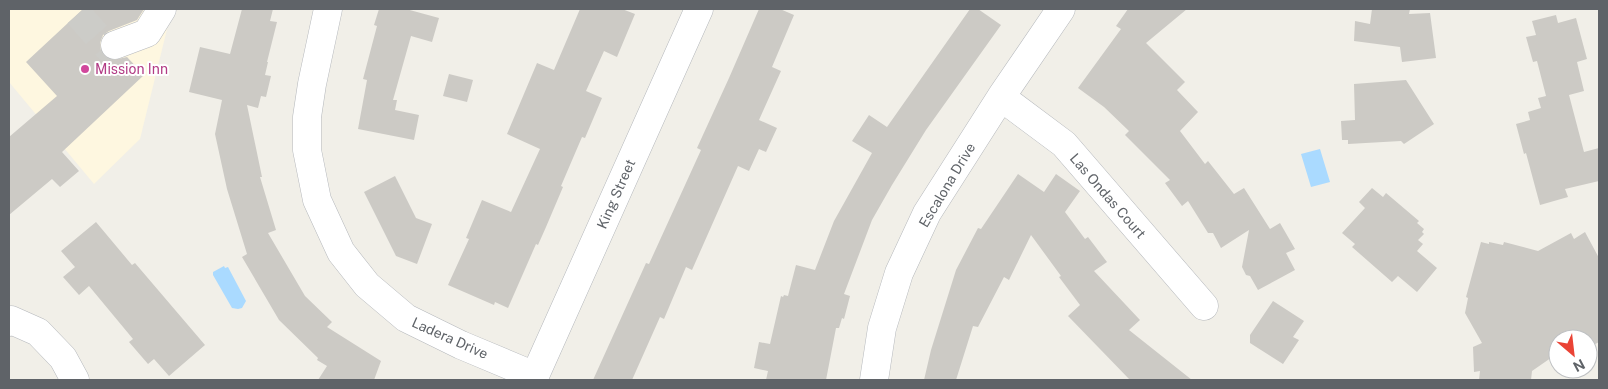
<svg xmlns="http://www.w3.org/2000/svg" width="1608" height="389" viewBox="0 0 1608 389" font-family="'Public Sans',sans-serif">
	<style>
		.commercial { fill: #fef7e0 }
		.water { fill: #aadaff }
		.building { fill: #cccac5 }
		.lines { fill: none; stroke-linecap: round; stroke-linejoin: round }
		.minor-tunnel { stroke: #ccccc8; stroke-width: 28; stroke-dasharray: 28 14; stroke-linecap: butt }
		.minor-casing { stroke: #b5b8bc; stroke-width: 29 }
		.minor { stroke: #fff; stroke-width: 28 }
		.hotel-dot { fill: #d1479c; stroke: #fff; stroke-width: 2 }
		.labels { text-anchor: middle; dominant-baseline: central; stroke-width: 4; stroke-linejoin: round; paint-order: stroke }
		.hotel-label { font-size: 14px; fill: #b23c85; stroke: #fff; text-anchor: start }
		.street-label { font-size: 14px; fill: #5f6368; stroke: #fff }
	</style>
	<rect width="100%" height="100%" fill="#f1efe8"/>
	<path class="commercial" d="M9,9H172L140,139L94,184L9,82Z"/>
	<path class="water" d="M1320,149L1330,182L1311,187L1301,154Z
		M224,266L225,268L228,267L246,301L242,308L238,309L232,308L213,275V272Z"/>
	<path class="building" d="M83,9H144L137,20L109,31L103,35L100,43L101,51L105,57L113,60L127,57L144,75L62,152L79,171L60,187L52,179L9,215V137L57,96L26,62Z
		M242,9H273L270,21L277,22L267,62H268L265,75L271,76L266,97L261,96L258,108L247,105L262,177H260L276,230L268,233L305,296L332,322L327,327L381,361L374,380H318L327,366L317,360L318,358L279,320L242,257L247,254L227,189L215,134L222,100L189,92L200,47L230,54Z
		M379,9H406L439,18L432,42L411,36L393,100H397L395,110L419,115L414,140L358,129L367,80L363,79L377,26L374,25Z
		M580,9H622L635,14L617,57L604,51L586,91L602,98L585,138L582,137L561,186L563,187L546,227L538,245L536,244L508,308L495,302L494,305L448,285L469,239L466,238L482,200L511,212L540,149L507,134L537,63L554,70Z
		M759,9H780L794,15L772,67L781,71L759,120L777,128L766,152L759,149L749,171L738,166L692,270L686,267L664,319L660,317L632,380H593L646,263L649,264L701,150L697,148L729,78Z
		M970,9H978L1001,25L926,130L892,185L872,220L844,294L850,296L844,319L842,318L839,328H836L826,380H766L768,371L754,368L759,342L770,344L781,296L783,297L784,295L788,296L796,265L815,270L834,221L872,153L852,141L869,115L887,127Z
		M1128,9H1187L1146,43L1185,82L1177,90L1198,112L1180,131L1205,164L1208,161L1234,194L1244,188L1270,229L1280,223L1295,249L1286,253L1295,270L1258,290L1250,276L1246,275L1242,267L1249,230L1221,248L1213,233H1208L1188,201L1182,206L1165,183L1170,180L1125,135L1129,131L1104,107L1078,88L1121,29L1116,26Z
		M1372,9H1410L1409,14L1430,13L1436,58L1402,62L1400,47L1354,41L1355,21L1370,24Z
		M1556,15L1558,23L1576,18L1587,59L1577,62L1584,91L1569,95L1584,152L1599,148V181L1565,189L1568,197L1540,205L1526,153L1524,154L1516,124L1530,120L1528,112L1541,108L1538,98L1546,96L1537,61L1533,62L1526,37L1536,35L1532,21Z
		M449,74L473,80L467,102L443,96Z
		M1406,80L1434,124L1404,144L1401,141L1348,144V140H1342L1341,121L1355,120L1354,84Z
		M1018,174L1044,192L1056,174L1080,191L1065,212L1085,239L1088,237L1107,262L1094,271L1140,320L1129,330L1192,380H1130L1068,316L1080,305L1059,277L1061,276L1031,235L1009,280L1004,277L978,327L973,326L956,380H924L931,350L956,270L978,228L981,229Z
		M395,176L416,218L432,224L417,264L396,256L364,192Z
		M1372,188L1383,197L1386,193L1419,221L1417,223L1424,229L1422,232L1424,234L1418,240L1423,244L1417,251L1437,268L1417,292L1398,276L1392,282L1352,247L1355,244L1342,233L1365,208L1359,202Z
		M96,222L132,265L135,263L205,345L169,376L154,359L148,364L129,342L133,339L89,286L79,295L63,277L75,267L61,251Z
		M1585,232L1599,258V342L1588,348V339H1558V353L1532,371L1531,380H1479L1480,371L1474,372L1473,347L1482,343L1465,313L1468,298L1466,297L1481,242L1489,244V242L1503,245L1504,242L1538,251L1571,233L1574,239Z
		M1273,301L1304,321L1293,337L1299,340L1283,364L1250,343V335Z"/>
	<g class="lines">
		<path class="minor-tunnel" d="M78,14L107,47L115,45"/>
		<g class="minor-casing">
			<path id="minor" d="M328,9L312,84L307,117V150L317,200L341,252L367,285L406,318L461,345L535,376
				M115,45L147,33L162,9
				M1001,97L1064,144L1204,306
				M9,322L11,320L38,332L63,358L75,380
				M533,380L699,9
				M874,380L882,328L899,273L927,213L1001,97L1061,9"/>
		</g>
		<use href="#minor" class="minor"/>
	</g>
	<circle class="hotel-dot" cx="85" cy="69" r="5"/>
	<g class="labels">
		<g class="hotel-label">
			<text x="95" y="69">Mission Inn</text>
		</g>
		<g class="street-label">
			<text transform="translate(947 185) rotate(-59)">Escalona Drive</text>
			<text transform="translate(616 194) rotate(-66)">King Street</text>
			<text transform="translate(1108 196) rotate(49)">Las Ondas Court</text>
			<text transform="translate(450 338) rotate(24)">Ladera Drive</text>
		</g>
	</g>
	<rect width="1608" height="389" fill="none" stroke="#5f6368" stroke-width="20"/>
	<g transform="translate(1573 354) rotate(152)"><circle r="24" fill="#ffffff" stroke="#bfc1c3"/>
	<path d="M0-4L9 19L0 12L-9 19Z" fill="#ea4335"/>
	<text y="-8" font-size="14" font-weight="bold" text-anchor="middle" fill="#5f6368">N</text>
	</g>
</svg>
